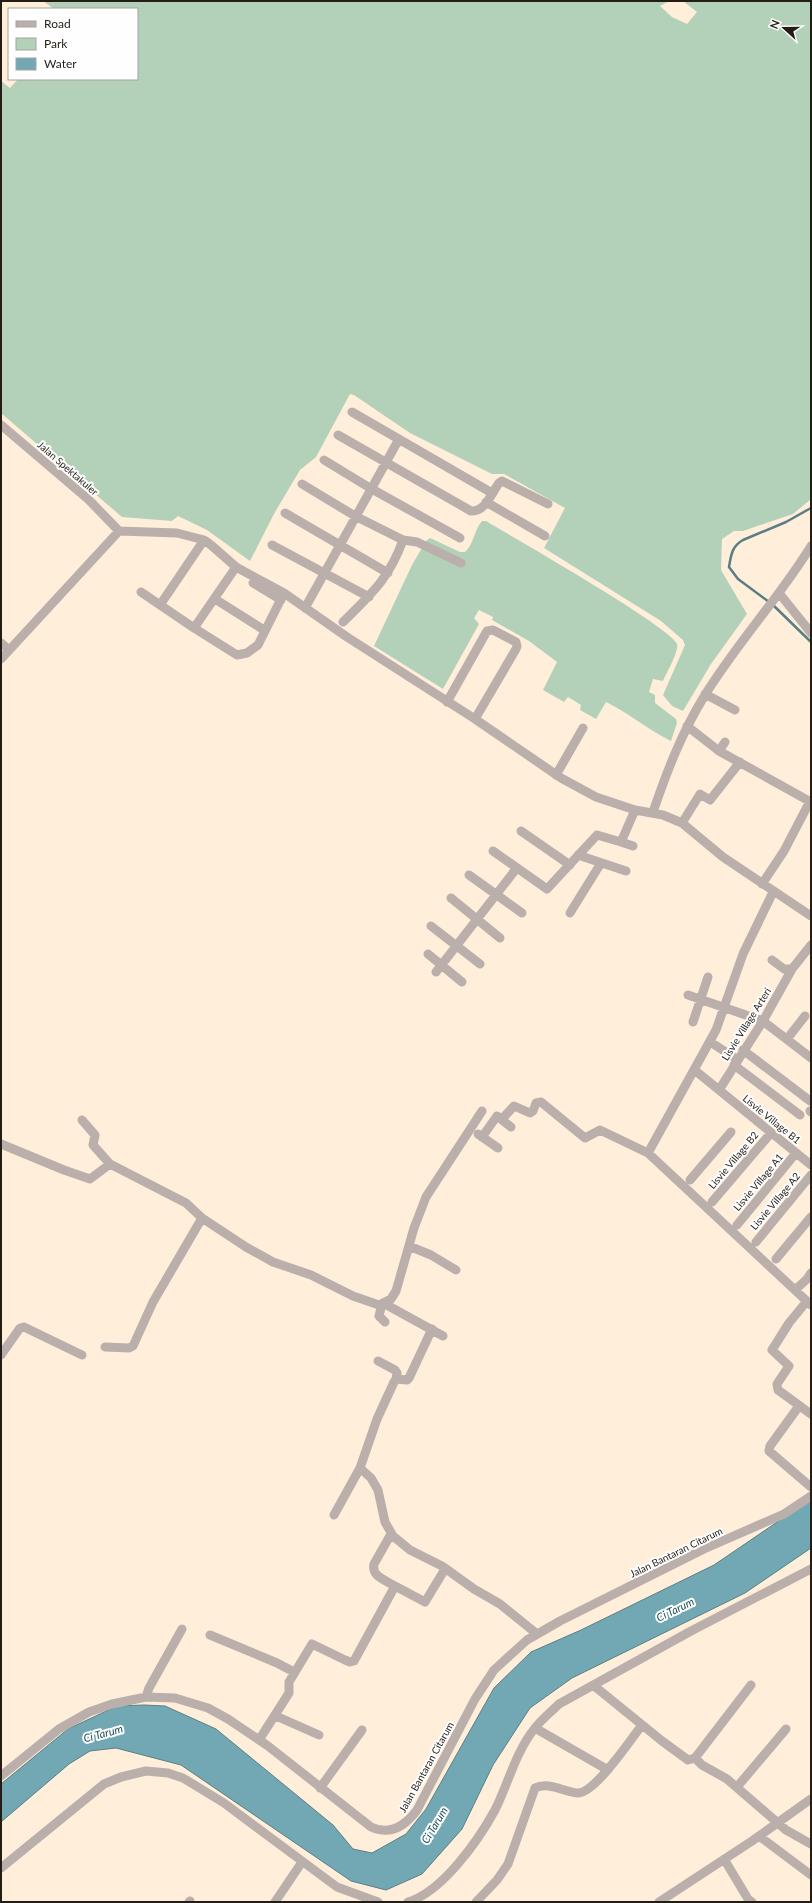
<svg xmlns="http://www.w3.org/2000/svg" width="812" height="1903" viewBox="0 0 812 1903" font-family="Lato,sans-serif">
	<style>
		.green { fill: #b3d0b9 }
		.water { fill: #72a8b4; stroke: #5a7e85 }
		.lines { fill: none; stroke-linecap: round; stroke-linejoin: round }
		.stream { stroke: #5a7e85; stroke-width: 2.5 }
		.minor { stroke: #bbafac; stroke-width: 9 }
		.labels { text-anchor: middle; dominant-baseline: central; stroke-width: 4; stroke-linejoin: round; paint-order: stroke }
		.street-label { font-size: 10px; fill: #231d16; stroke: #fefefe }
		.water-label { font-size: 11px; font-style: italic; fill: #205059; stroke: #fefefe }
	</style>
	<rect width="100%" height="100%" fill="#ffeeda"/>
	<path class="green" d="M43,1H669L660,6L672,17L687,24L697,12L683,1H811V499L793,514L743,531H734L722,539L721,570L747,614L711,664L683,711L672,706L663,695L685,645L683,640L661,621L544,548L565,508L504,474H492L410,433L354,395L350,394L316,457L300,470L275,512L250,561L207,530L178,516L172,521L122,517L1,413V81L10,88L18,79H137V9H54Z
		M482,521H486C511,536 671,627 677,644C679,652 666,673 663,681L653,679L649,692L655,695V703L676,719L677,723L671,741C648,730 629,713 606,702L596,719L580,710L581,705L568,697L564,702L543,690L557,662L529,641L492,620L493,617L479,610L474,618L479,624L443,689L374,646L412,565L426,541L430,538L460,552H465C474,544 474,530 482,521Z"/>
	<path class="water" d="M811,1499V1548L745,1593L572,1678L530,1708L493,1765L462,1829L422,1874L386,1890L351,1881L181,1765L116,1748L90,1751L69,1764L1,1822V1784L68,1729L117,1706L144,1705L165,1706L216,1729L333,1825L353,1849L372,1853L406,1834L426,1809L494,1688L531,1652L581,1630L714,1565Z"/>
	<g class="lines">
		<path class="stream" d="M769,602L738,579L729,567C731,555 732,546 743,540L786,522L811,508
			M773,605L811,642"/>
		<path class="minor" d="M352,412L492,493
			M1,425L88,499L119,531
			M338,435L471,511C485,512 491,494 499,483L502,481L548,504
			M324,460L370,488L460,538
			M302,484L355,516L403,540L417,542L461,563
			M486,502L545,536
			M285,513L388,573
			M272,545L369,597
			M236,567L194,628L237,655L247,653L258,645L284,593
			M253,583L281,600
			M141,592L194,628
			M779,593L811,633
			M215,599L264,630
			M160,605L204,540
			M305,608L399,439
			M343,622C371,594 389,579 403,540
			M1,643L9,650
			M1,659L119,531L177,533L204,540L211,545L236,567L284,593L347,637L475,719L561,778L596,797L635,810L663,815L682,823L723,857L811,916
			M705,694L735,710
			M447,702L487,631L493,630L516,642L517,646L516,649L475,719
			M687,726L719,751L811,802
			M719,751L725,742
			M556,775L583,728
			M653,812C667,771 682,732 705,695C737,643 779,598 811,546
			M682,823L700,794L710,800L740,762
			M521,831L570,865
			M621,842L633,846
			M493,851L547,889L597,835L621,842L635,810
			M578,855L626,871
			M469,875L522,913
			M762,884L784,851L810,801
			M451,898L500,938
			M570,913L601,863
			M431,926L480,964
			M428,954L462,982
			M772,960L784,969H792
			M436,972L516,869
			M688,995L763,1021L811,1058
			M693,1022L708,977
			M787,1039L805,1016
			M715,1045L738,1060
			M743,1050L810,1101
			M734,1065L800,1115
			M697,1072L811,1165
			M719,1090L763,1021L792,969L811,945
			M810,1111L811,1112
			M502,1119L514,1106L530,1113L533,1111L536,1103L541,1102L585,1138L600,1130L648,1153L811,1305
			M82,1120L95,1135L93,1145L110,1164L186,1203L202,1218L246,1247L273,1262L311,1275L353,1296L379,1305L391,1299L396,1291L414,1228L426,1197L482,1111
			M478,1134L498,1148
			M482,1137L497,1116L511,1127
			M1,1144L64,1170L90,1179L110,1164
			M648,1153L716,1030L743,954L773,892
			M690,1180L731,1132
			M712,1202L771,1133
			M737,1225L796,1153
			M756,1242L811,1175
			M409,1246L431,1255L456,1270
			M776,1259L811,1217
			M795,1290L807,1279L811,1273
			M807,1301L789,1323L772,1350L789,1366L777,1384L778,1390L811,1414
			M382,1304L379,1316L385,1322
			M385,1304L443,1336
			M432,1329L409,1378L407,1380L396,1379L394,1382L377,1419L360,1468L371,1478L378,1490L385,1522L393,1536L410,1550L442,1566L474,1589L500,1604L537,1634
			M105,1347L129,1348L133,1346L153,1302L202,1218
			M1,1355L20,1328L24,1327L82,1355
			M378,1361L395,1370L397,1373L396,1379
			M799,1406L770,1446L769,1451L811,1487
			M334,1515L360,1468
			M391,1534L374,1564C371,1576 385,1580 395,1586
			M210,1635L277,1663L294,1672
			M593,1685L662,1741L688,1760L695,1758L751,1685
			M146,1697L149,1688L182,1629
			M276,1716L319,1735
			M535,1728L608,1770
			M259,1740L289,1693V1682L312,1644L345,1660L350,1662L354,1661L395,1586L425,1602L445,1569
			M695,1758L702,1765L727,1779L786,1830L811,1844
			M1,1776L59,1729L89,1712L112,1704L146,1697L175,1698L208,1708L228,1719L268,1746L371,1827C391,1836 406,1825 417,1810L475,1699L494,1670L527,1640L560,1621L704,1549L784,1514L811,1496
			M737,1787L786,1729
			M320,1788L362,1730
			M759,1836L811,1875
			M724,1859L748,1899L752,1902
			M1,1868L104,1784L121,1777L146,1771L168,1773L183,1778L224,1803L337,1887L378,1902
			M189,1902L190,1901
			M275,1902L302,1862
			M408,1902C442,1892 478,1841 495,1810C508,1784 516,1751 535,1728C542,1719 551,1712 559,1704L691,1631L811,1569
			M476,1902L497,1880L508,1864L535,1788C548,1781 564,1792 577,1793C594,1795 631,1739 642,1725
			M659,1902L752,1841L811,1799"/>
	</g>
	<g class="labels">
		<g class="street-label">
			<text transform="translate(68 468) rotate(41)">Jalan Spektakuler</text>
			<text transform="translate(746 1024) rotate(-58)">Lisvie Village Arteri</text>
			<text transform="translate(772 1119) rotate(39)">Lisvie Village B1</text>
			<text transform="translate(733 1160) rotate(-50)">Lisvie Village B2</text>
			<text transform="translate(758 1182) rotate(-50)">Lisvie Village A1</text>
			<text transform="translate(775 1201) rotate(-50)">Lisvie Village A2</text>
			<text transform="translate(676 1552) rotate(-26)">Jalan Bantaran Citarum</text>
			<text transform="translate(426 1767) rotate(-61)">Jalan Bantaran Citarum</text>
		</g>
		<g class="water-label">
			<text transform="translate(675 1609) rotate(-26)">Ci Tarum</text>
			<text transform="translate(103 1733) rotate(-15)">Ci Tarum</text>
			<text transform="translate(434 1825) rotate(-59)">Ci Tarum</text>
		</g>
	</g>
	<rect width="812" height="1903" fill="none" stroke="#231d16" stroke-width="4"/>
	<rect x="8" y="8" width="130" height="72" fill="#fefefe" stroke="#a6a4a1"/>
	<rect x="16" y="21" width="20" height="6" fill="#bbafac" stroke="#a6a4a1"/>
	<text x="44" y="28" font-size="12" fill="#231d16">Road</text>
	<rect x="16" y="38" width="20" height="12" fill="#b3d0b9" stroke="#a6a4a1"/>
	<text x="44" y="48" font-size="12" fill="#231d16">Park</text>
	<rect x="16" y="58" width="20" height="12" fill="#72a8b4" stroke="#a6a4a1"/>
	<text x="44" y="68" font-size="12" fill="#231d16">Water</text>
	<g transform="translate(784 28) rotate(291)" stroke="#fefefe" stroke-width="3" paint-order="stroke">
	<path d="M0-3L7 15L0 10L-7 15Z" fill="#231d16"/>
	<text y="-6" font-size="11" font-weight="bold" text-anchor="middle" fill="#231d16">N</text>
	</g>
</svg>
